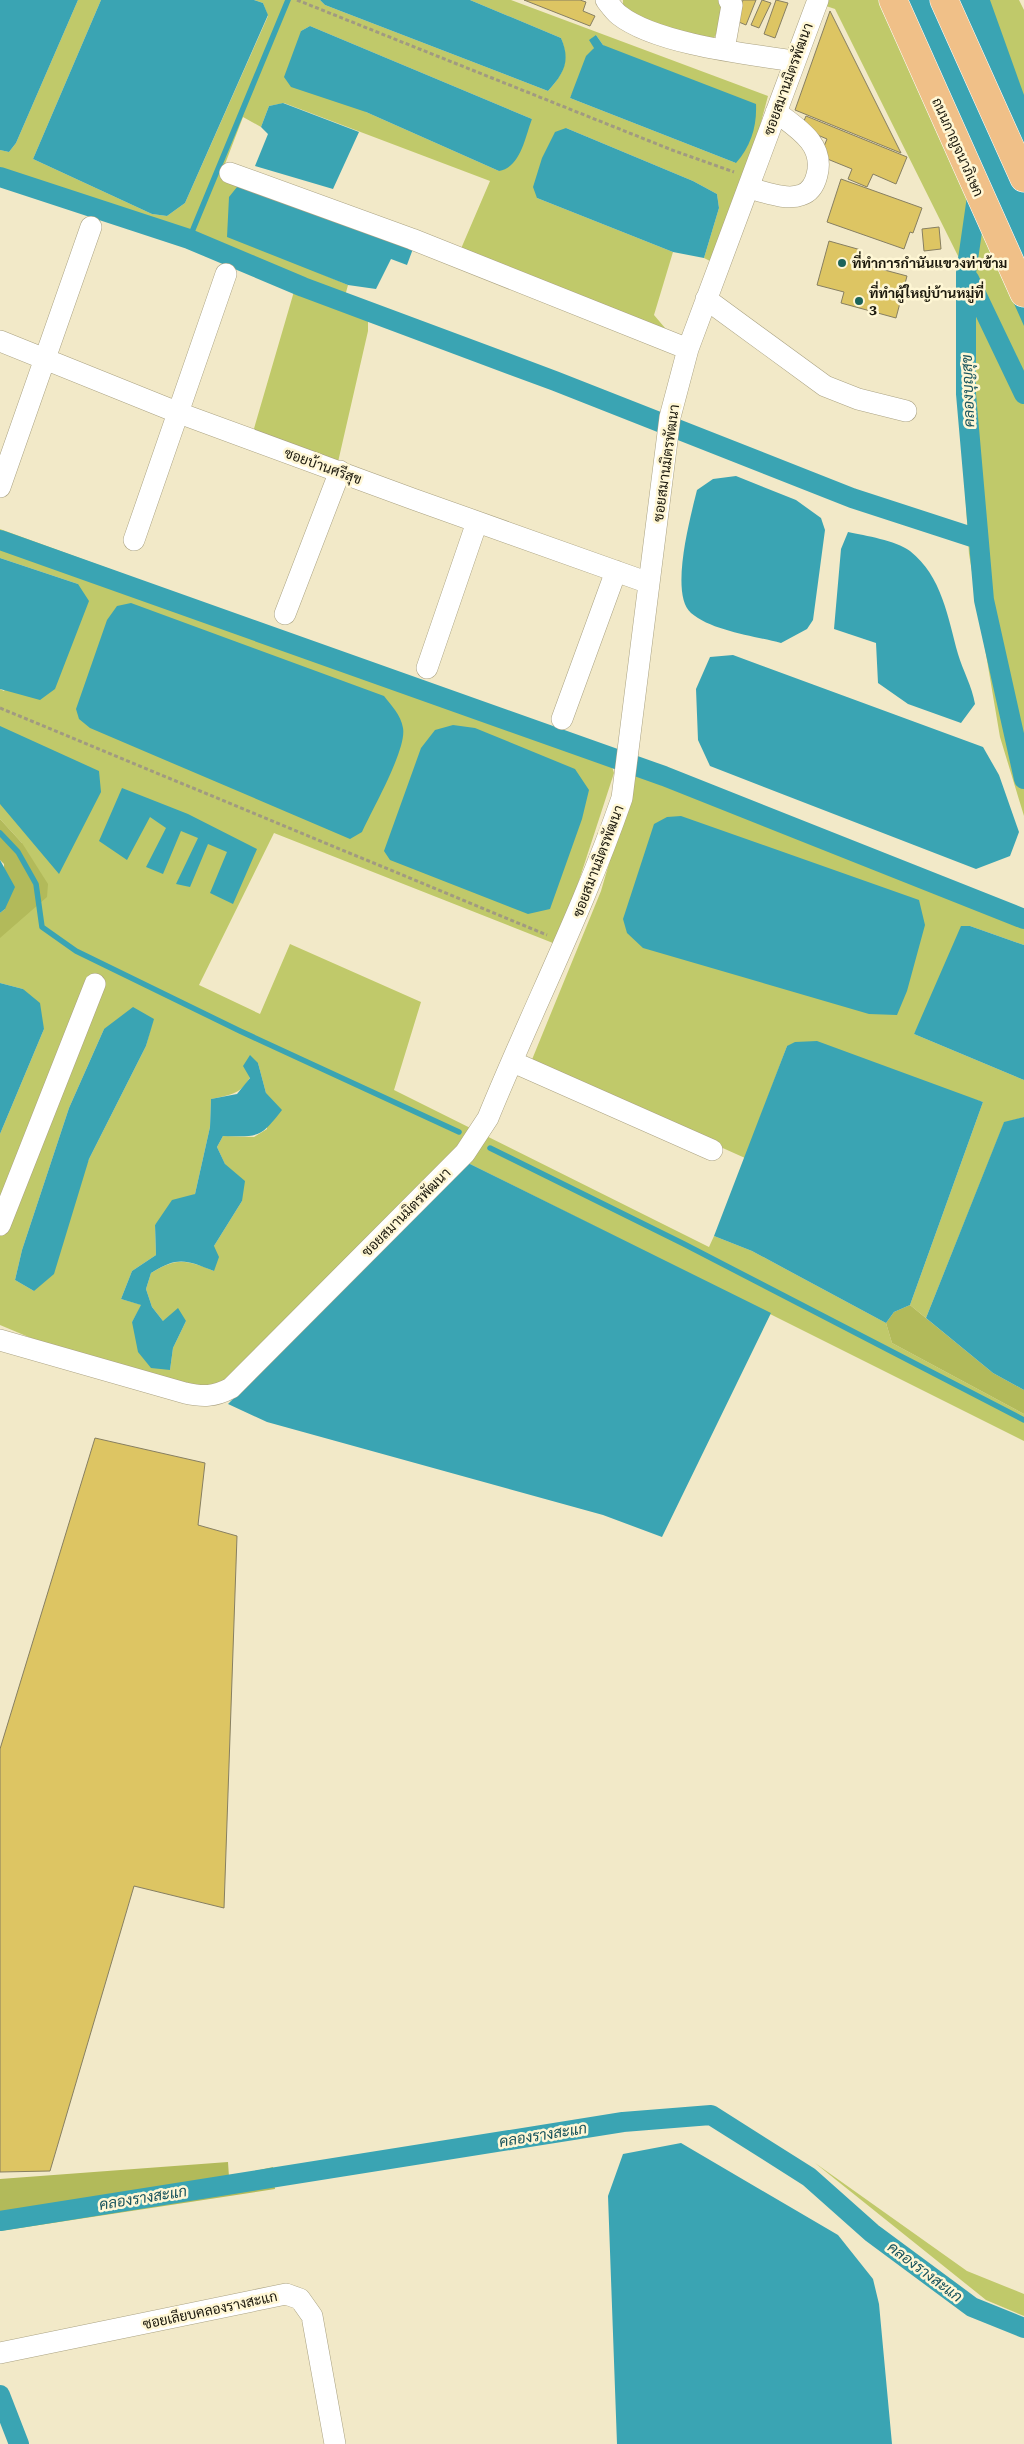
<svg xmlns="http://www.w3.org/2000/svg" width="1024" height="2444" viewBox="0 0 1024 2444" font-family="'Roboto Serif',Sarabun,serif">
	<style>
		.green { fill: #c0c96a; fill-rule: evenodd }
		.forest { fill: #b2ba5a }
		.water { fill: #3aa4b3 }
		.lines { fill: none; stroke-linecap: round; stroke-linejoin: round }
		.stream { stroke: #3aa4b3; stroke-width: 5.5 }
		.canal { stroke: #3aa4b3; stroke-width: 20 }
		.building { fill: #ddc563; stroke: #877f61 }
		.minor-casing { stroke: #aaa282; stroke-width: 22 }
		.highway-casing { stroke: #fff; stroke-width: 29 }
		.path { stroke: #a19a81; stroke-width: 3; stroke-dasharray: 4 2.5; stroke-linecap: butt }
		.minor { stroke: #fff; stroke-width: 21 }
		.highway { stroke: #f0c088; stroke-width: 28 }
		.poi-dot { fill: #1c645a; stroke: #fff7d5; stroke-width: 2 }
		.labels { text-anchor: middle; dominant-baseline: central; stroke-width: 5; stroke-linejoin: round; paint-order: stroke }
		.street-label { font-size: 14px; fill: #1c190d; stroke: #fff7d5 }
		.poi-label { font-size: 14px; font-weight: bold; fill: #1c190d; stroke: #fff7d5; text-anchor: start }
		.water-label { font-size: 15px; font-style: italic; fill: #18535c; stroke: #fff7d5 }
	</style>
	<rect width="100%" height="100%" fill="#f2e9c8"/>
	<path class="green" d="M78,0H101L33,159L152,214L167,216L185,203L268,16L263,3L254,0H320L325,5L548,91C564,73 570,61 561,38L470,0H511L768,96L757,137L712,262L704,258L719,208L717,194L693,181L566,128L537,198L673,252L654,315L671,335L460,251L490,181L284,103L269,106L261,127L243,117L225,164L291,261L348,285L342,307L368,315V331L338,462L253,432L295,288L0,174V150L9,152L16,143ZM310,26L532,119L499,171L366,112L301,31ZM596,35L603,45L736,163L570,98L594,48Z
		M623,0H723L722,22L714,38L658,30L623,6Z
		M828,0H1019L1024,10V816L1000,737L969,554L959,391L962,264L835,9L826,6Z
		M0,529L607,750L614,773L558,945L274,833L199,985L260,1014L290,944L421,1002L394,1090L709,1247L714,1236L752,1251L886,1323L892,1343L1024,1414V1441L468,1163L222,1387H199L50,1346L0,1325V1134L44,1029L23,989L0,983V937L22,843L0,819V689L4,691L78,584L0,558ZM153,1019L146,1046L89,1159L34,1291L15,1280L22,1250L69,1108L104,1029ZM258,1063L266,1093L267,1129L254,1137L223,1136L217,1147L242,1201L214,1246V1271C186,1260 178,1257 151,1273L146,1289L152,1307L163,1321H186L173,1348L170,1370L132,1322L142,1305L121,1299L132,1271L156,1255L155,1225L195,1194L210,1127L211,1099C242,1093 243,1091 258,1063Z
		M639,761L1024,912V945L970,926L914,1034L1024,1080V1117L1004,1123L926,1318L910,1305L983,1102L787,1046L745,1158L531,1062L601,891Z
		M815,2163L967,2271L1024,2294V2316L986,2300Z"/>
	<path class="forest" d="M0,819L22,843L48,884L47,897L0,938V913L5,909L4,864L0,860Z
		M910,1305L993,1373L1024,1390V1414L892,1343L886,1323L894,1312Z
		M228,2162L229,2177L273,2167L275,2189L0,2231V2179Z"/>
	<path class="water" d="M0,0H78L16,143L9,152L0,150Z
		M101,0H254L263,3L268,15L185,203L167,216L152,214L33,159Z
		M320,0H470L561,38C571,61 564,73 548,91L325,5Z
		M879,0H990L1024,95V326Z
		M310,26L532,119C525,137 521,167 499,171L366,112L291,87L284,77L301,31Z
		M596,35L603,45L756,104C757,126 751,146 736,163L570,98L586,56L594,48L589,40Z
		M283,103L359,132L333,189L255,166L268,134L261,127L269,106Z
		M566,128L693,181L717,194L719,208L704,258L673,252L537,198L533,187L542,158L555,132Z
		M241,182L414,246L407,265L391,259L376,289L348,285L227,237L229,197Z
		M736,476L796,500L821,518L825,530L813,620L807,629L781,643C755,636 712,631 691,613C669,594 691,515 697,490L713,479Z
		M848,532C866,536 895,540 910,551C942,576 948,618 958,654C963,671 972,686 975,704L961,723L908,704L878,683L876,643L834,629L841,549Z
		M0,558L78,584L89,601L55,689L40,700L0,689Z
		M131,603L384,696C391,705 401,715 403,728C407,749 372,810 362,832L350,839L90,728L79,719L76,709L107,620L117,606Z
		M733,655L983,747L999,775L1019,832L1010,856L976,869L710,766L698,740L696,689L710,657Z
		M453,725L475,728L575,769L589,790L582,819L550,909L528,914L390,860L384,851L421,748L435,730Z
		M0,726L99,771L101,792L59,874L0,804Z
		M122,788L188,814L257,849L233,904L210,893L227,852L208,844L190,887L176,884L198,838L181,831L163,874L146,867L166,828L150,817L127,860L99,841Z
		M681,816L919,900L925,925L907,991L897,1015L869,1014L643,948L627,933L623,919L654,824L667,817Z
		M0,860L15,887L5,909L0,913Z
		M961,926H970L1024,945V1080L914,1034Z
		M0,983L23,989L40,1003L44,1029L0,1134Z
		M133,1007L154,1019L146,1046L89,1159L54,1274L34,1291L15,1280L22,1250L69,1108L104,1029Z
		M817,1041L983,1102L910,1305L894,1312L886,1323L752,1251L714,1236L787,1046L795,1042Z
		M250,1055L258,1063L266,1093L282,1110C260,1138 259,1137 223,1136L217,1147L225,1164L245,1181L242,1201L214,1246L219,1257L214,1271C186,1260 178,1256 151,1273L146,1289L152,1307L163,1321L178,1308L186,1321L173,1348L170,1370L151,1368L138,1352L132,1322L141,1305L121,1299L132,1271L156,1255L155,1225L172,1200L195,1194L210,1127L211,1099L237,1094L250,1078L243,1066Z
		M1024,1117V1390L993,1373L926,1318L1004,1122Z
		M468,1163L771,1313L662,1537L603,1515L267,1422L228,1404Z
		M681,2143L838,2235L873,2279L879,2304L892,2444H617L608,2196L623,2154Z"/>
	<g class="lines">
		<path class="stream" d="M189,239L288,0
			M0,833L18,852L36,884L42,927L76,951L240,1031L459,1132
			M490,1148L684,1244L1024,1420"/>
		<path class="canal" d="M0,177L189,239L303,287L555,381L852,498L978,539
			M978,190L966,273V394L984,600L1024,779
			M969,279L1024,394
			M0,540L664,776L1024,919
			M0,2221L623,2122L711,2115L809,2177L872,2233L972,2307L1024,2328
			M0,2395L19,2444"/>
	</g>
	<path class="building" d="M524,0H580L586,2L583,11L595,16L590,26Z
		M743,0H756L746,25L734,20Z
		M762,0L771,3L759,28L751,25Z
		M776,0L788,3L775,38L764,34Z
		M830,11L901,153L795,110Z
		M806,116L907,157L896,184L873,174L867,187L848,179L852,169L820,156L827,139L801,128Z
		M841,179L922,208L913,233L910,232L904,249L827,222Z
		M939,227L941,249L924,251L922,229Z
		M829,241L861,250L858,263L907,276L896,318L841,303L844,292L817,285Z
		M95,1438L205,1463L198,1525L237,1536L224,1908L134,1886L50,2171L0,2172V1749Z"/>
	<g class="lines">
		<g class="minor-casing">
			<path id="minor" d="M606,0C610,5 614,11 619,15C656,44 747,54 794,61
				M724,50L732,5L729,0
				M230,173L412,239L688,349
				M748,188C763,191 786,201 801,195C811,192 815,183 817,175C825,144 797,128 776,112
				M706,299L825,386L858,399L906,411
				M0,341L179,413L413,499L649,583
				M0,487L91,227
				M134,540L226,274
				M285,614L340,471
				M427,668L477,522
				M562,719L616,571
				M513,1062L712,1150
				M0,1225L95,984
				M0,1340L185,1393C203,1397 214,1397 231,1388L465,1153L488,1118C532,1010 584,908 622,798L670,417L688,349L818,0
				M0,2353L286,2294L300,2299L312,2316L335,2444"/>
		</g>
		<g class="highway-casing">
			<path id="highway" d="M893,0L1024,293
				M944,0L1024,178"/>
		</g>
		<path class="path" d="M297,0L672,150L734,172
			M0,708L547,935"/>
		<use href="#minor" class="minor"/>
		<use href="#highway" class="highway"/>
	</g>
	<g class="poi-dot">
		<circle cx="842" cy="263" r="5"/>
		<circle cx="859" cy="301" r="5"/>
	</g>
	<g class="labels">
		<g class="street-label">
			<text transform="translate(788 79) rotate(-70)">ซอยสมานมิตรพัฒนา</text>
			<text transform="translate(958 147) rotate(66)">ถนนกาญจนาภิเษก</text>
			<text transform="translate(666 463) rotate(-82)">ซอยสมานมิตรพัฒนา</text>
			<text transform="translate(323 466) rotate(20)">ซอยบ้านศรีสุข</text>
			<text transform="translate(598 861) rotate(-69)">ซอยสมานมิตรพัฒนา</text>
			<text transform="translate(406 1212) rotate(-45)">ซอยสมานมิตรพัฒนา</text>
			<text transform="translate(210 2310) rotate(-12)">ซอยเลียบคลองรางสะแก</text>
		</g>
		<g class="poi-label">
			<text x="852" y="263">ที่ทำการกำนันแขวงท่าข้าม</text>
			<text x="869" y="293">ที่ทำผู้ใหญ่บ้านหมู่ที่<tspan x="869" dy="16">3</tspan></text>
		</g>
		<g class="water-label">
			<text transform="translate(968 391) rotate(-92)">คลองบุญสุข</text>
			<text transform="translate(543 2135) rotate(-9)">คลองรางสะแก</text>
			<text transform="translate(143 2198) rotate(-9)">คลองรางสะแก</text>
			<text transform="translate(925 2272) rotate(37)">คลองรางสะแก</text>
		</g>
	</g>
</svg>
